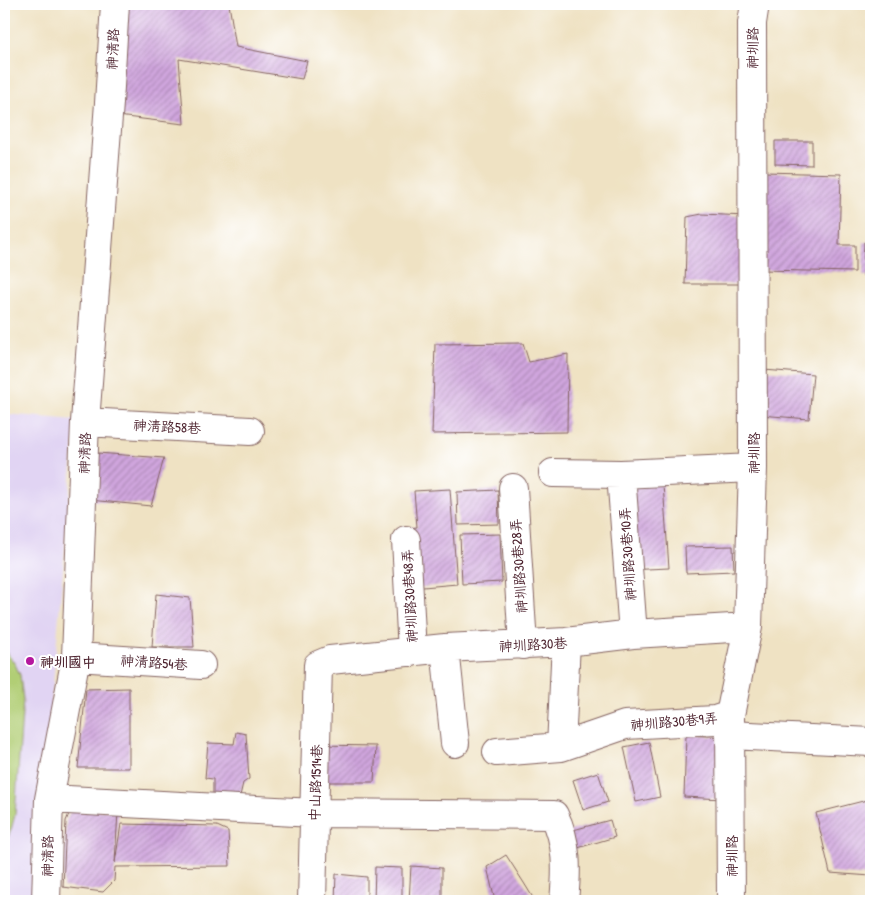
<svg xmlns="http://www.w3.org/2000/svg" width="875" height="905" viewBox="0 0 875 905" font-family="'Patrick Hand','LXGW WenKai TC',sans-serif">
	<style>
		.built { fill: #e1d4f3 }
		.pitch { fill: #b1ce75; stroke: #7e7650 }
		.building { fill: url(#building-hatch) }
		.lines { fill: none; stroke-linecap: round; stroke-linejoin: round }
		.minor-casing { stroke: #846360; stroke-width: 30 }
		.minor { stroke: #fff; stroke-width: 28 }
		.poi-dot { fill: #b5179e; stroke: #fff; stroke-width: 2 }
		.labels { text-anchor: middle; dominant-baseline: central; stroke-width: 4; stroke-linejoin: round; paint-order: stroke }
		.street-label { font-size: 14px; fill: #4a1f2b; stroke: #fff }
		.poi-label { font-size: 14px; font-weight: bold; fill: #4a1f2b; stroke: #fff; text-anchor: start }
	</style>
	<defs>
		<pattern id="building-hatch" width="6" height="6" patternUnits="userSpaceOnUse" patternTransform="scale(1.25)"><rect width="6" height="6" fill="#d0a6de"/><path d="M-1 1l2-2M0 6l6-6M5 7l2-2" fill="none" stroke="#ab87b4"/></pattern>
	</defs>
	<rect width="100%" height="100%" fill="#fff"/>
	<filter id="ink" filterUnits="userSpaceOnUse"><feTurbulence type="fractalNoise" baseFrequency=".02" numOctaves="2"/><feDisplacementMap in="SourceGraphic" scale="10" xChannelSelector="R" yChannelSelector="G"/><feConvolveMatrix kernelMatrix="1 2 1 2 8 2 1 2 1" color-interpolation-filters="sRGB"/></filter>
	<filter id="wash" filterUnits="userSpaceOnUse"><feTurbulence type="fractalNoise" baseFrequency=".0096" numOctaves="4" result="noise"/><feDisplacementMap in="SourceGraphic" scale="20" xChannelSelector="R" yChannelSelector="G"/><feGaussianBlur stdDeviation="1.12" result="paint"/><feColorMatrix in="noise" values="0 0 0 0 0 0 0 0 0 0 0 0 0 0 0 0 0 1.4 0 .05"/><feComposite in="paint" operator="in"/></filter>
	<g filter="url(#wash)">
		<rect width="100%" height="100%" fill="#efe2c3"/>
		<path class="built" d="M4,414L76,420L34,901H4Z"/>
		<path class="pitch" d="M4,649L15,664L20,675L23,699L15,815L11,830L4,846Z"/>
		<g id="blocks">
			<path class="building" d="M118,4H229L236,47L307,61L302,79L179,59L184,124L109,115Z
				M775,141H812V165L775,164Z
				M764,172L841,174L839,245H855V272L761,270Z
				M702,214L746,216L743,284H685L687,217Z
				M864,242L871,243V276H863Z
				M523,343L529,362L568,354L567,432L432,434L435,344Z
				M764,370L813,374L809,419L760,415Z
				M84,452L164,458L151,506L79,499Z
				M663,484L669,568L625,570L619,487Z
				M450,489L457,584L412,588L408,528L417,527L414,491Z
				M498,490L499,524L458,525L457,492Z
				M500,534L502,582L462,584L460,535Z
				M733,546L734,571L686,573L685,547Z
				M156,594L190,598L194,647H152Z
				M129,688V768H78L86,689Z
				M236,732L246,734L249,779L243,783L240,796L213,794V779L205,778L208,743L234,744Z
				M686,735L726,737L723,799L684,797Z
				M649,742L660,797L636,802L624,747Z
				M320,745L376,746L374,782H320Z
				M598,772L608,802L583,810L573,780Z
				M871,799V876L830,873L816,813Z
				M71,809L118,811L115,863L121,824L217,826L228,831L230,866L115,867L114,881L103,892L63,887L66,821Z
				M610,820L615,837L571,850L566,832Z
				M506,855L524,883L535,901H495L487,867Z
				M411,866L442,868V901H409Z
				M375,867L402,868V901H374Z
				M336,874L367,877V901H335Z"/>
		</g>
	</g>
	<g filter="url(#ink)">
		<use href="#blocks" fill-opacity="0" stroke="#846360" stroke-width="1"/>
		<g class="lines">
			<g class="minor-casing">
				<path id="minor" d="M85,422L250,431
					M553,473L621,474L753,468
					M621,474L633,634
					M513,488L523,645
					M406,540L412,652
					M445,648L455,743
					M76,657L201,665
					M730,735L871,742
					M561,747L625,725L715,720L730,715
					M497,752L561,747L566,642
					M49,799L314,813L554,815C568,843 567,871 564,901
					M46,901L49,799L76,657L85,422L109,103L115,4
					M312,901L318,665L330,660L445,648L566,642L633,634L748,627
					M731,901L730,715L748,627L753,468L752,23L755,4"/>
			</g>
			<use href="#minor" class="minor"/>
		</g>
	</g>
	<circle class="poi-dot" cx="30" cy="661" r="5"/>
	<g class="labels">
		<g class="street-label">
			<text transform="translate(752 48) rotate(-89)">神圳路</text>
			<text transform="translate(112 49) rotate(-87)">神清路</text>
			<text transform="translate(167 426) rotate(3)">神清路58巷</text>
			<text transform="translate(84 453) rotate(-88)">神清路</text>
			<text transform="translate(753 453) rotate(-90)">神圳路</text>
			<text transform="translate(627 554) rotate(-94)">神圳路30巷10弄</text>
			<text transform="translate(518 566) rotate(-94)">神圳路30巷28弄</text>
			<text transform="translate(409 596) rotate(-93)">神圳路30巷48弄</text>
			<text transform="translate(533 644) rotate(-3)">神圳路30巷</text>
			<text transform="translate(154 662) rotate(4)">神清路54巷</text>
			<text transform="translate(674 721) rotate(-5)">神圳路30巷9弄</text>
			<text transform="translate(315 783) rotate(-88)">中山路1514巷</text>
			<text transform="translate(47 856) rotate(-89)">神清路</text>
			<text transform="translate(731 856) rotate(-90)">神圳路</text>
		</g>
		<g class="poi-label">
			<text x="40" y="661">神圳國中</text>
		</g>
	</g>
	<rect width="875" height="905" fill="none" stroke="#fff" stroke-width="20"/>
</svg>
